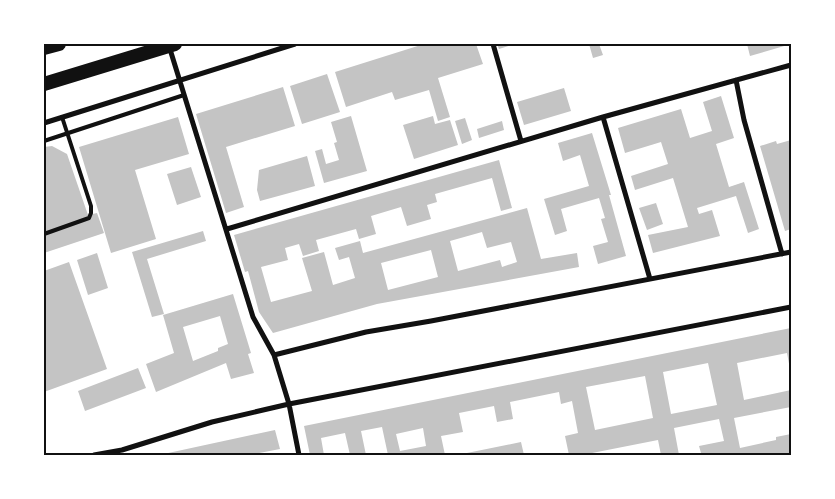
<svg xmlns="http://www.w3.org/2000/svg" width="835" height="499" viewBox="0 0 835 499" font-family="'PT Serif',serif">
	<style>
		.building { fill: #c4c4c4; fill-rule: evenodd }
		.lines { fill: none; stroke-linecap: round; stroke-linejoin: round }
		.service { stroke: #111; stroke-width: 4 }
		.minor { stroke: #111; stroke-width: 5 }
		.trunk { stroke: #111; stroke-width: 14 }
		.neatline { fill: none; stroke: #111; stroke-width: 2 }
	</style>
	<rect width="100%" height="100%" fill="#fff"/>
	<path class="building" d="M424,44H476L483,64L438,78L450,117L438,121L429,90L395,100L392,92L346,107L335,72Z
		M497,44H515L499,49Z
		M589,44H599L603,55L593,58Z
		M747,44H791L750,56Z
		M327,74L340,112L302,124L290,86Z
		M283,87L295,126L226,147L244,207L226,213L196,114Z
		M564,88L571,111L524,125L517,102Z
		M721,96L734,138L716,144L729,187L744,182L759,229L748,233L736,196L697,208L699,214L712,210L720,236L653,253L648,235L688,227L673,178L635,190L631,176L668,164L661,142L625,153L618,128L681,109L690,138L712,131L703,102Z
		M351,116L367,171L324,183L315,151L322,149L326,164L339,160L334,143L337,142L331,122Z
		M433,116L435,124L450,120L458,145L414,159L403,125Z
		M178,117L189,154L135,170L156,239L111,253L79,147Z
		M465,118L472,140L462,144L455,121Z
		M502,121L504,130L479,138L477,129Z
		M592,133L611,195H609L626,256L598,264L593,246L608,242L601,219L605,218L599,198L561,209L567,231L555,235L544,199L589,186L580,155L563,161L558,143Z
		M791,140V229L785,231L760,146L776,141L777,144Z
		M52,146L67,154L88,215L97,213L104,233L44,253V147Z
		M307,156L315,186L260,201L257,190L259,170Z
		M499,160L512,208L501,211L492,178L435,194L437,202L427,205L431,219L407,226L401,207L371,216L376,234L359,239L356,229L316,240L319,251L303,256L299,244L285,248L288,260L261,267L271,302L312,291L302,258L324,252L333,285L355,278L349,257L339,260L335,248L360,241L363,253L527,208L541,259L577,253L579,267L377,304L273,333L259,312L248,271L245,272L234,235ZM482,232L487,248L511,242L517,262L502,267L500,260L458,271L450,241ZM431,250L438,277L388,290L381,263Z
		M191,167L201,197L177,205L167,174Z
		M656,203L663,224L647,230L639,208Z
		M203,231L206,241L147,259L164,314L152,317L132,252Z
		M97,253L108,288L88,295L77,260Z
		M69,262L107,369L44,392V271Z
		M233,294L251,353L248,354L254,373L231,379L226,363L156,392L146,364L174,353L163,315ZM220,316L228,344L218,348V351L193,361L183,327Z
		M791,328V369H790L787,353L737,363L744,400L791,390V407L734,418L740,448L776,440V437L791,434V454L784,455H696L701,453L699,446L724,441L719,419L674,428L679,455H661L658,440L587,454L588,455H569L565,436L578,433L572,401L561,404L559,392L510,402L513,419L497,422L494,406L459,413L463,432L441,436L445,455H388L382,427L361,431L366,455H350L345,433L321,438L324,455H310L304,426ZM708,363L717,405L671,414L663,372ZM645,376L653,418L595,430L586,387ZM423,428L426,446L400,451L396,434Z
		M138,368L146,388L85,411L78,391Z
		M275,430L280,449L249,455H159Z
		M521,442L524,455H462V454Z"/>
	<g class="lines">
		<path class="service" d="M44,141L184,95
			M44,234L89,218L91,213V206L62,117"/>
		<path class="minor" d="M493,44L521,141
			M169,46L253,317L274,355L289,404L299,455
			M736,80L744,120L782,254
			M603,117L650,279
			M44,123L295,44
			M227,229L603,117L791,65
			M274,355L366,332L431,321L791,252
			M94,455L122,450L212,422L289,404L791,307"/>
		<path class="trunk" d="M44,48L59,44
			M44,84L175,44"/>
	</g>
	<rect width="835" height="499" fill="none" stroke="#ffffff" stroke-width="90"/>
	<rect x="45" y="45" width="745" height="409" class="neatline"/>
</svg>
